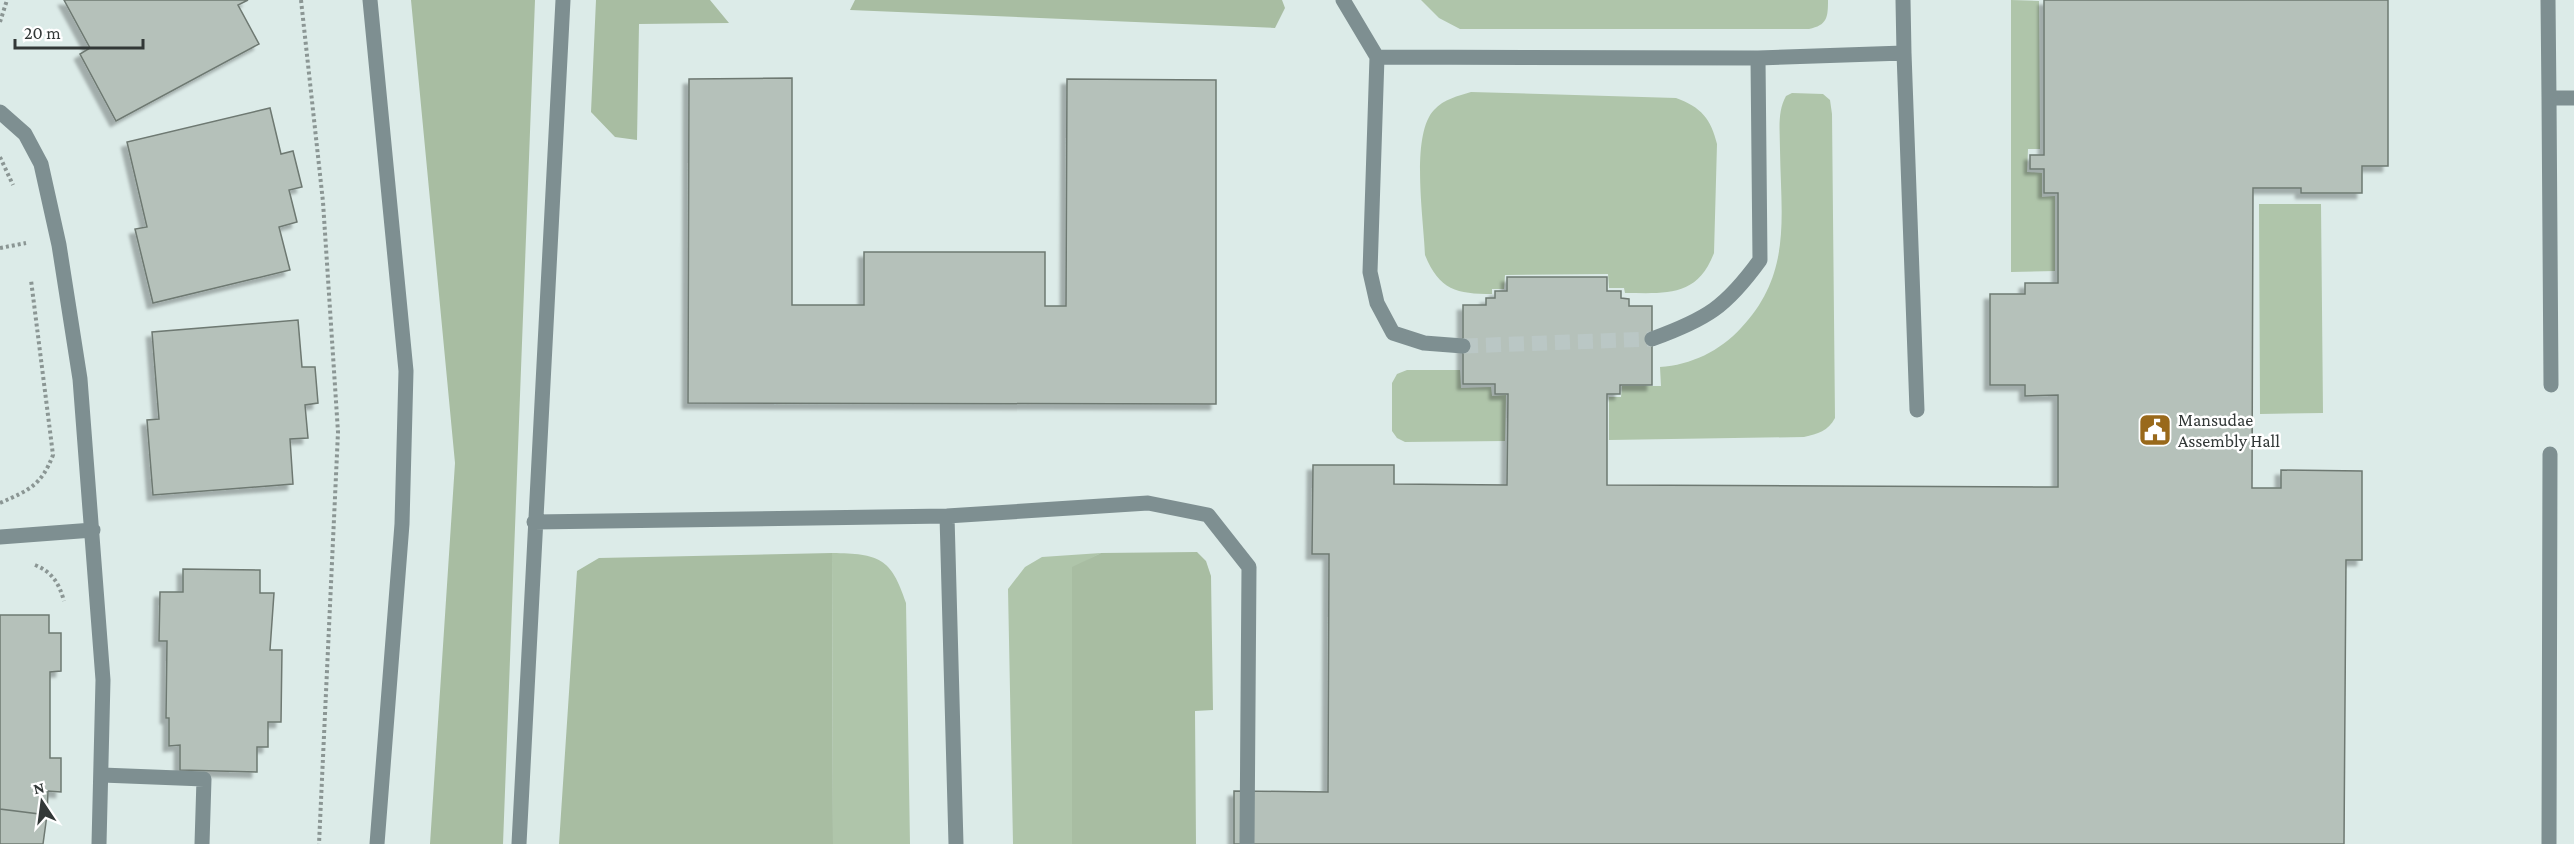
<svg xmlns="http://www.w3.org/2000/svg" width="2574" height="844" viewBox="0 0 2574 844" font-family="'Crimson Pro',serif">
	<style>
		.green { fill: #afc5aa }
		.forest { fill: #a8bda2 }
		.building { fill: #b5c1ba; stroke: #6e7972; stroke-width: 1.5; filter: url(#shadow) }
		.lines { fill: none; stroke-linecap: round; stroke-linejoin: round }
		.minor-tunnel { stroke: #bac7c5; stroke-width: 15; stroke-dasharray: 15 8; stroke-linecap: butt }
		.path { stroke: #8b9694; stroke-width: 4; stroke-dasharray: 3 3; stroke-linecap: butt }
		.minor { stroke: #7e8f91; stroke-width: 15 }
		.labels { text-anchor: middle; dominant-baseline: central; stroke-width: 5; stroke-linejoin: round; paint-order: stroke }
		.poi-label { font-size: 18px; fill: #323837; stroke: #fff; text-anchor: start }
	</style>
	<defs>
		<filter id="shadow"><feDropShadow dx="-5.5" dy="5.5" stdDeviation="1.5" flood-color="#0004"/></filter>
	</defs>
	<rect width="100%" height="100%" fill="#dcebe8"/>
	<path class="green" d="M1421,0H1828C1828,18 1827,25 1809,29H1460L1439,18Z
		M2011,0L2039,1L2040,149H2028L2027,172L2042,173V197L2055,196V271L2011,272Z
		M1471,92L1676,98C1701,107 1711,119 1717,144L1714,253C1697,298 1665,293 1625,293L1624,288H1609L1608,274L1505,275L1504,289H1492V294C1457,294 1439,290 1425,255C1424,221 1410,135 1434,110C1444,99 1458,96 1471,92Z
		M1792,93L1823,94L1830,100L1832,114L1835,418C1828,431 1818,434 1804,437L1609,440V397H1621L1622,386H1661L1660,367C1691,365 1720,351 1741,328C1792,274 1781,218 1780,150C1780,132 1777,112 1786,96Z
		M2259,204H2321L2323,413L2260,414Z
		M1407,370H1460L1461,388L1491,387L1492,396L1506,395L1505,441L1405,442L1397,438L1392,431V383L1397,374Z
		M832,553C879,554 891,557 906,603L910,844H833Z
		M1101,553L1072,568V844H1013L1008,589L1025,567L1042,557Z"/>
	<path class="forest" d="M411,0H535L503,844H430L455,463Z
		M596,0H710L729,23L639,24L637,140L615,137L591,112Z
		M855,0H1282L1285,8L1275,28L850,10Z
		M1197,552L1206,561L1211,576L1213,710L1195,711L1196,844H1072V567L1101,553Z
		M832,553L833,844H559L577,571L599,558Z"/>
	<path class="building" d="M64,0H248L238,5L259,44L116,121L80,54L90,48Z
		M2044,0H2388V166H2362V193H2301V188H2253L2252,488H2281V470L2362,471V560H2346L2344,844H1234V791L1328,792L1329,554H1312L1313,465H1394V484L1507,485L1508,394H1495V384H1463V305H1486V298H1495V291H1507V277H1607V291H1621V298L1629,299V306H1652V385H1620V394H1607V485L2058,487V395L2025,396V385H1990V294H2025V283H2058V193H2044V169H2030V155H2044Z
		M792,78V305H864V252H1045V306H1066L1067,79L1216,80V404L688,403L689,79Z
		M270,108L281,154L293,151L302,187L289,190L297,222L279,227L290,270L153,303L135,229L147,227L127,142Z
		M298,320L302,367H315L318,403L305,405L308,438L290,439L293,484L153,495L147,420L159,419L152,332Z
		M183,569L260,570V593H274L270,650H282L281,722H268V747H257V772L180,770V745L169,746V718H166L167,641H159L160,592H183Z
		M0,615H49V633H61V671L50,672V758H61V792L48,791L47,815L0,809Z
		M0,809L47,815L43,844H0Z"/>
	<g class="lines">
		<path class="minor-tunnel" d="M1463,346L1652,339"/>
		<path class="path" d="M301,0L323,202L338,432L319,844
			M0,22L7,0
			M0,157L13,185
			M0,248L26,243
			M0,503C29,490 41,486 53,455L31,280
			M35,565C52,572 59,583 64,601"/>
		<path class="minor" d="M370,0L406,371L402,524L377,844
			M1343,0L1377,57L1758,58L1904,53L1903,0
			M2548,0L2549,98H2574
			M1904,53L1917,410
			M1377,57L1370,272L1377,303L1393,333L1424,343L1463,346
			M2549,98L2551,385
			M0,112L25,134L41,164L59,245L80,379L103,680L99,844
			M1652,339C1707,319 1726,307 1760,260L1758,58
			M947,516L956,844
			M534,522L947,516L1148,503L1208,515L1249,567L1247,844
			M0,537L93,530
			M102,775L204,779L202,844
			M519,844L563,0
			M2549,844L2550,454"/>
	</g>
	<defs>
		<g id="civic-square" transform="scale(1.725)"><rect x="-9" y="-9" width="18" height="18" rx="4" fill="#99691b" stroke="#fff"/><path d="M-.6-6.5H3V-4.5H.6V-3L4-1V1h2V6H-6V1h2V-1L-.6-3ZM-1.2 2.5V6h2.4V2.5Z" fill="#fff"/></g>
	</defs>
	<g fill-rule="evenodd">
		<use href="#civic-square" x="2155" y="430"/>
	</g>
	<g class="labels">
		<g class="poi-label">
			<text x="2178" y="420">Mansudae<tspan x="2178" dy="21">Assembly Hall</tspan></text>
		</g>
	</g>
	<g transform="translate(42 802) rotate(347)" stroke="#ffffff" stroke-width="4.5" paint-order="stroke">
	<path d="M0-4.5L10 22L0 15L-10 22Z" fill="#323837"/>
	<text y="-9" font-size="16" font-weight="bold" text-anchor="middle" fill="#323837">N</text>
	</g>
	<path d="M15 39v9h128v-9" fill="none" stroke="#323837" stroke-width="3"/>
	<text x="24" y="39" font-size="18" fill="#323837" stroke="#ffffff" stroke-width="4.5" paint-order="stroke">20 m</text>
</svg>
